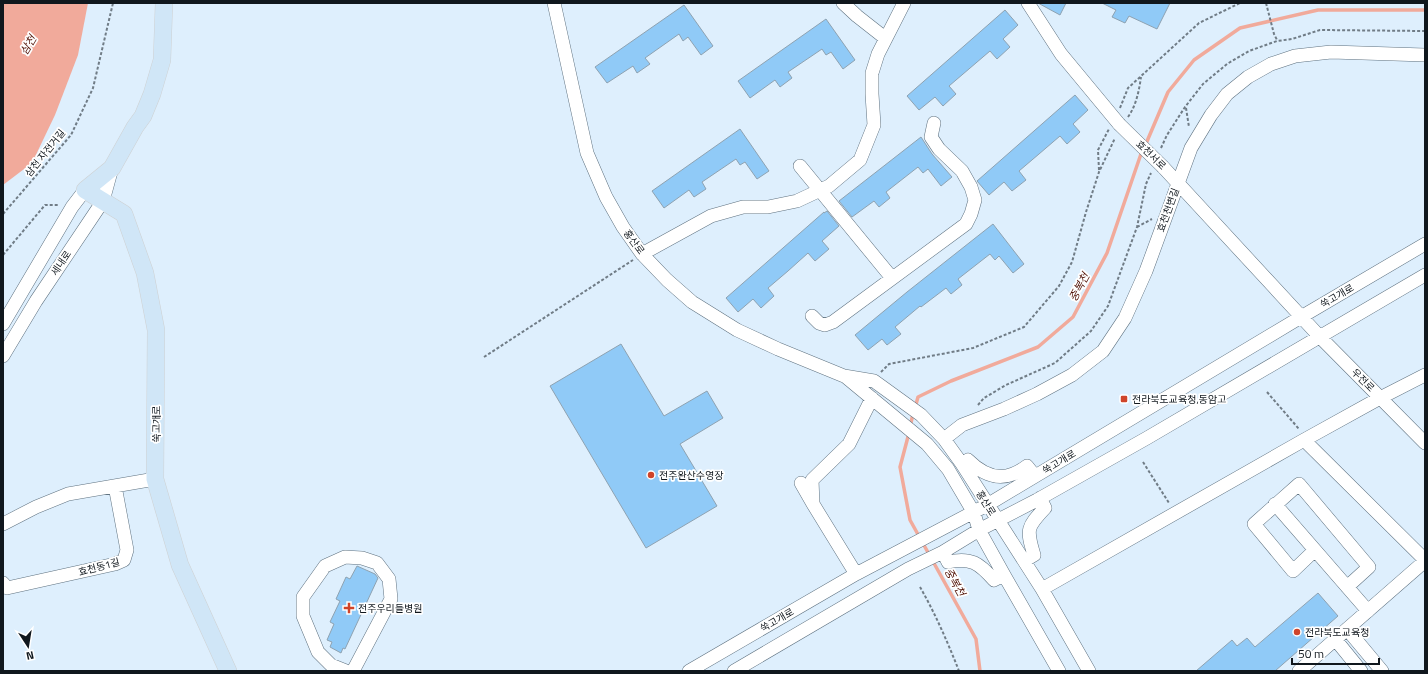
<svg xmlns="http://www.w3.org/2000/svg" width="1428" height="674" viewBox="0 0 1428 674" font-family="'Titillium Web','Noto Sans KR',sans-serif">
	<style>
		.water { fill: #f1aa9b }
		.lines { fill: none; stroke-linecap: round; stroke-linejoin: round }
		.stream { stroke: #f1aa9b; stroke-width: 3.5 }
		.building { fill: #90caf7; stroke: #8ea2b1 }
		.minor-casing { stroke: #5f7280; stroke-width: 14 }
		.major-casing { stroke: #cfd1d2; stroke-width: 18 }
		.path { stroke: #707c86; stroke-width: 2; stroke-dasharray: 3 2; stroke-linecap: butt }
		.minor { stroke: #fff; stroke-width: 13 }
		.major { stroke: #d0e6f7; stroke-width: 17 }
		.minor-bridge-casing { stroke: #5f7280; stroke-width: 14; stroke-linecap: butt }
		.minor-bridge { stroke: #fff; stroke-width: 13 }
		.poi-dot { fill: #cf442a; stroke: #fff; stroke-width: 1.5 }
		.labels { text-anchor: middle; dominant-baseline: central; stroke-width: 3.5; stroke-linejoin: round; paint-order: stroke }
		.street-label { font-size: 10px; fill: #10171d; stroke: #fff }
		.poi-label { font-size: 10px; fill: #10171d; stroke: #fff; text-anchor: start }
		.water-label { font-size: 11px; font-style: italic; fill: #521409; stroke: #fff }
	</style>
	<rect width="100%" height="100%" fill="#deeffd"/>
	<path class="water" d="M3,3H88L78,55L55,115L32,163L3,185Z"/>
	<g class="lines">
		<path class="stream" d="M1145,146L1168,92L1194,60L1240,28L1318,10H1425
			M915,408L918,397L951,381L1038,347L1073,317L1107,253L1142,151
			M910,427L913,414
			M909,433L900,467L910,520L976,639L980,671"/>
	</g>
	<path class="building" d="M1038,3H1066L1060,15Z
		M1102,3H1170L1157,29L1129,16L1125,23L1112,17L1116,10Z
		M684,5L713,46L701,55L688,37L683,41L679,34L645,58L650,64L637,73L633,66L607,83L595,67Z
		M1005,10L1018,25L1003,39L1010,47L997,59L990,51L949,86L956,94L943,106L935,97L919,110L907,96Z
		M826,19L855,60L843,69L831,52L826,55L822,49L788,72L792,78L780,87L775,80L750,98L738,81Z
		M1075,95L1088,110L1073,124L1080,132L1067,144L1060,136L1039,154L1019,171L1026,180L1012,191L1004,182L989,195L977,181Z
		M740,129L769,171L757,179L745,162L740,165L736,159L702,182L706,189L694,197L689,190L664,208L652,191Z
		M921,137L932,154L952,177L941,186L928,169L923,173L918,167L886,192L890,198L879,207L874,201L852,217L839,201Z
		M827,211L839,226L822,241L829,249L815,261L808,253L788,271L768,288L774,296L761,308L753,299L738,312L726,298L824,212V213Z
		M993,224L1024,264L1013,273L999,256L995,260L990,254L958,279L962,285L951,294L946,288L921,307L920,306L895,327L901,334L887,345L882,339L868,350L855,335L907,292Z
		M621,344L664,416L707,391L723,418L680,444L717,506L646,548L550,386Z
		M357,566L375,574L378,578L345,649L343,648L341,653L330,647L332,642L327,640L334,624L330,622L340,601L336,599L346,577L350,579Z
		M1318,593L1338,616L1275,671H1196L1232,640L1237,646L1247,638L1255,647Z"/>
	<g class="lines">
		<g class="minor-casing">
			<path id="minor" d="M554,3L587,153L606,197L623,227L642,254L667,280L692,302L737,330L778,349L844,376L874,381L921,415L944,439L962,464L1042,589L1089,671
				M843,3L857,16L885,38
				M1028,3L1061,54L1119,124
				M800,166L892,278
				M1163,167L1320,337L1425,443
				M642,254L711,216L743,207H768L797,201L829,186L860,160L874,125L872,94V73L878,54L904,3
				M812,316L819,323L825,325L833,322L966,224L971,214L975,200L971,187L962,171L939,149L931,137L934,123
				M3,324L72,207L85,190
				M3,356L36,301L103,201L112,168
				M846,377L927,444L948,469L974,513L979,530L1004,575L1059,671
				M944,439L962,425L1004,409L1037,394L1072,375L1103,351L1125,318L1146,271L1191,148L1211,115L1227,94L1248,77L1271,64L1295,56L1331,52L1425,55
				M1304,440L1425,560
				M962,464L968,460C980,472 996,481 1013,474C1018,472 1023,469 1027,466L1035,476
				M801,483L813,504L856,574
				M813,504L812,480L849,444L872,398
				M1275,504L1368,611
				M3,524L36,507L68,494L155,479
				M1315,550L1293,571L1254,524L1299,484L1369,567L1347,587
				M943,552L948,562C971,557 979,563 994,580L1004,575
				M1024,561L1034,555C1026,529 1027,527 1045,508L1040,498
				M3,583L7,588L115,564L124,560L127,550L115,486
				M1042,589L1304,440L1380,398L1425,375
				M1347,629L1382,671
				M1335,639L1361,671
				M346,671L331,665L318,652L303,616V597L325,566L345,557L362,558L377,563L389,579L391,599L353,671
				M689,671L856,574L987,505L1301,317L1425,244
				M734,671L908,569L943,552L979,530L1037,500L1147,438L1425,275
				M1299,671L1425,561"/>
		</g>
		<g class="major-casing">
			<path id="major" d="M164,3L162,60L152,94L143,116L135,127L112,168L85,190L124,214L145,273L156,330L155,479L180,565L228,671"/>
		</g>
		<path class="path" d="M1266,3L1274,34L1277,40
			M1120,108L1128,88L1199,23L1240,3
			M1186,108L1189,127
			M1128,117C1136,106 1139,91 1141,77
			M1161,148L1167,135L1185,107L1203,84L1227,64L1249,51L1277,41L1292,39L1320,30L1425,31
			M1099,170L1098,150L1109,129
			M3,214L71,135L93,88L113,3
			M1137,227L1152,219
			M3,255L45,205H58
			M484,357L633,260
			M881,372L889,364L973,348L1024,327L1059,286L1072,262L1086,212L1099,172L1115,138
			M1267,392L1299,429
			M978,405L984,398L1006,385L1055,363L1091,331L1108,306L1137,227L1146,184L1151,173
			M1143,462L1169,503
			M920,587C935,613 948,643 959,671"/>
		<use href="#minor" class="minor"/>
		<use href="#major" class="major"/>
		<g class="minor-bridge-casing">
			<path id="minor-bridge" d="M1119,124L1163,167"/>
		</g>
		<use href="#minor-bridge" class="minor-bridge"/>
	</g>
	<g class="poi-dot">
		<rect x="1120" y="395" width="8" height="8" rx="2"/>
		<circle cx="651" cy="475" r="4"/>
		<path d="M347 602h4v4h4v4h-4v4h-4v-4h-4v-4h4z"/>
		<circle cx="1297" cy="632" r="4"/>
	</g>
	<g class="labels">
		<g class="street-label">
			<text transform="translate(45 153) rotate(-51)">삼천 자전거길</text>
			<text transform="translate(1151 155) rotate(44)">효천서로</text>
			<text transform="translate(1168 210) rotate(-70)">효천천변길</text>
			<text transform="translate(634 242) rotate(53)">홍산로</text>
			<text transform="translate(61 263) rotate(-56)">세내로</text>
			<text transform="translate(1337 296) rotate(-30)">쑥고개로</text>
			<text transform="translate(1363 380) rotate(45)">우전로</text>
			<text transform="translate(156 424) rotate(-90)">쑥고개로</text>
			<text transform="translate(1059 462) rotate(-31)">쑥고개로</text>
			<text transform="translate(986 503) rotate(58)">홍산로</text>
			<text transform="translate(99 567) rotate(-15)">효천동1길</text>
			<text transform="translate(777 620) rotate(-30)">쑥고개로</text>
		</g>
		<g class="poi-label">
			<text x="1132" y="399">전라북도교육청,동암고</text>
			<text x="659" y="475">전주완산수영장</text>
			<text x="358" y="608">전주우리들병원</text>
			<text x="1305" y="632">전라북도교육청</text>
		</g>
		<g class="water-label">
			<text transform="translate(28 45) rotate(-59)">삼천</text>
			<text transform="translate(1079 287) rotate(-62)">중복천</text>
			<text transform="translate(955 582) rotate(61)">중복천</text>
		</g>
	</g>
	<rect width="1428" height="674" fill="none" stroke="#10171d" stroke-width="8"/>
	<g transform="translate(28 646) rotate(168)" stroke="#ffffff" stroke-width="3" paint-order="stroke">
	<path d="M0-3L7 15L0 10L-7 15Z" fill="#10171d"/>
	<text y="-6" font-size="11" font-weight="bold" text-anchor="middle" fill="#10171d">N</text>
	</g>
	<path d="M1292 658v6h87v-6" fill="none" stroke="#10171d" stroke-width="2"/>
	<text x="1298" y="658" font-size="12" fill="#10171d" stroke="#ffffff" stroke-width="3" paint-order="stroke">50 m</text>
</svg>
